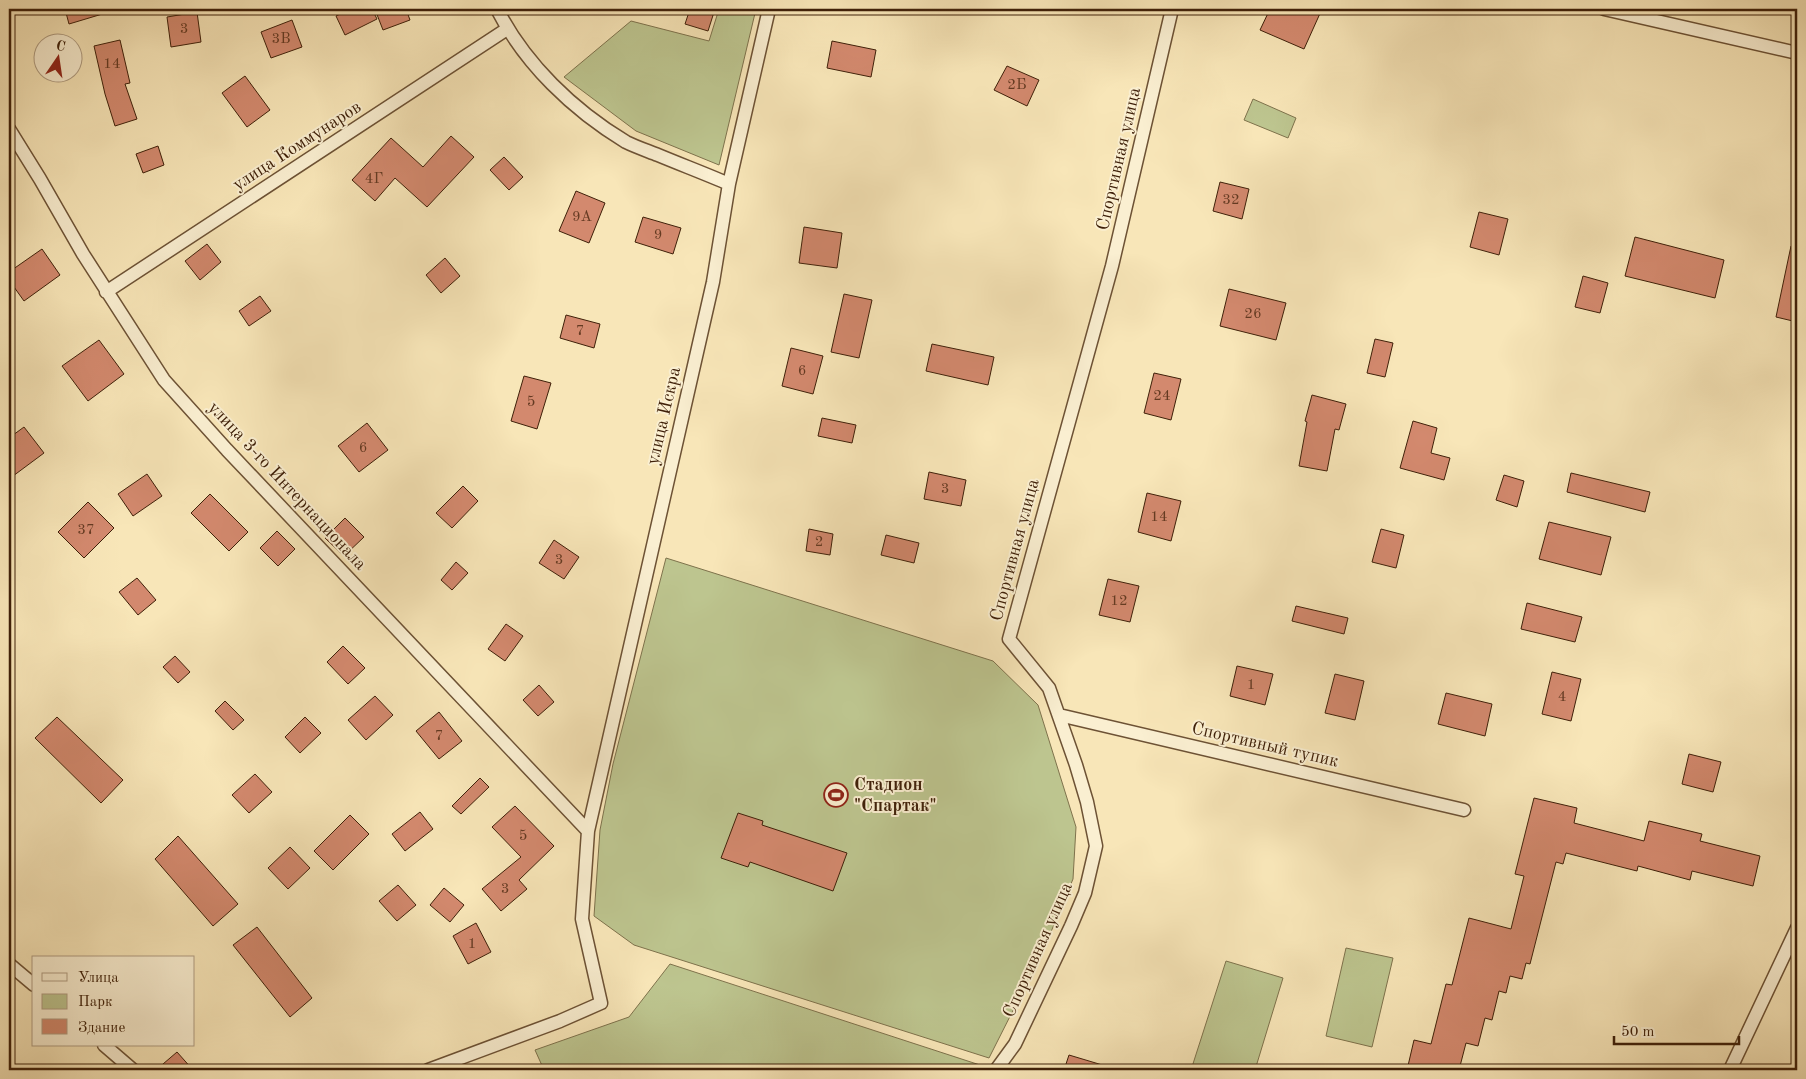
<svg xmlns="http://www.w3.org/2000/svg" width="1806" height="1079" viewBox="0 0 1806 1079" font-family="'Old Standard TT',serif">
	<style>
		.green { fill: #bdc58f; stroke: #7e724c }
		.building { fill: #d3896e; stroke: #3f2009 }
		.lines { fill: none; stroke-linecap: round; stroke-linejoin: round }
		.minor-casing { stroke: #6d5235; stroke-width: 15 }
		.minor { stroke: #faefd1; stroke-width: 12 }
		.labels { text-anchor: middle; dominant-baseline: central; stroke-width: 4; stroke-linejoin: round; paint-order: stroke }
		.number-label { font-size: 15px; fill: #643a22 }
		.street-label { font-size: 18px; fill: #3f2009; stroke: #faefd1 }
		.poi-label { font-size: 18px; font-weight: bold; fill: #3f2009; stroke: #faefd1; text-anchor: start }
	</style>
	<rect width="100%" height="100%" fill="#f8e6b8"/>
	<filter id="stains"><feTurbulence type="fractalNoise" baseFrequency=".004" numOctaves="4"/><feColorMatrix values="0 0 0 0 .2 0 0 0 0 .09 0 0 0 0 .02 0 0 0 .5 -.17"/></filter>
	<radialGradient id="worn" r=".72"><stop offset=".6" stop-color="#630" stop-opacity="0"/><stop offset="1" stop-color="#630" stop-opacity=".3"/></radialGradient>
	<path class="green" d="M719,9H756L719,165L636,131L564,77L631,21L709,41Z
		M1253,99L1296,118L1288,138L1244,120Z
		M666,558L993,661L1038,705L1076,827L1073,879L1043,951L989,1058L634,945L594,916L600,830L613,764Z
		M1346,948L1393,958L1372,1047L1326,1036Z
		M1226,961L1283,978L1255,1070H1191Z
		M670,964L983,1066L978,1070H544L535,1050L629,1017Z"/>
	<path class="building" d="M65,9H109V12L69,24Z
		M350,9H372L377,19L345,35L336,16Z
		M386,9H406L410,20L383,30L376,12Z
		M690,9H715L708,31L685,24Z
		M1270,9H1322L1304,49L1260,30Z
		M197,12L201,42L171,47L167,17Z
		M292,20L302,47L271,58L261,32Z
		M120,40L130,83L125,84L137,119L115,126L105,94L94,46Z
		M832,41L876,50L871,77L827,68Z
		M1007,66L1039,80L1027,106L994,90Z
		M245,76L270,110L247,127L222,93Z
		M451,136L474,157L427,207L395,178L375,201L352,180L391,138L423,167Z
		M158,146L164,165L143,173L136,154Z
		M504,157L523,177L509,190L490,170Z
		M1220,182L1249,189L1242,219L1213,211Z
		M576,191L605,203L589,243L559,231Z
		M1479,212L1508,219L1499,255L1470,247Z
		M643,217L681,228L673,254L635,242Z
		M804,227L842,233L837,268L799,263Z
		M1635,237L1724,260L1715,298L1625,276Z
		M207,244L221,262L200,280L185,261Z
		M1791,246L1797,247V322L1776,317Z
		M42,249L60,275L24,301L9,280V272Z
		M445,258L460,276L441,293L426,275Z
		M1583,276L1608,283L1600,313L1575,307Z
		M1229,289L1286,303L1276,340L1220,326Z
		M844,294L872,300L859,358L831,352Z
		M260,296L271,311L249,326L239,311Z
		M566,315L600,324L594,348L560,338Z
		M1375,339L1393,343L1385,377L1367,373Z
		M99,340L124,374L88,401L62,366Z
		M932,344L994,357L988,385L926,371Z
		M791,348L823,356L813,394L782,386Z
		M1154,373L1181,379L1171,420L1144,413Z
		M524,376L551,383L537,429L511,421Z
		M1312,395L1346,404L1339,430L1335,429L1327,471L1299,466L1307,422L1305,421Z
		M822,418L856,425L852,443L818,436Z
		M1413,421L1437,428L1431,453L1450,458L1444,480L1400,468Z
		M367,423L388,450L359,472L338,446Z
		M24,427L44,453L9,479V438Z
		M929,472L966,480L961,506L924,499Z
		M1571,473L1650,492L1645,512L1567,492Z
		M147,474L162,496L133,516L118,494Z
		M1504,475L1524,481L1517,507L1496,500Z
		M463,486L478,501L452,528L436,513Z
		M1147,493L1181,501L1171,541L1138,532Z
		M210,494L248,532L229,551L191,513Z
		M88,502L114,528L84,558L58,532Z
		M345,518L364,537L344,556L325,538Z
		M1549,522L1611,537L1601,575L1539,559Z
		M809,529L833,534L830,555L806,551Z
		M1381,529L1404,535L1396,568L1372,562Z
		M277,531L295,549L278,566L260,548Z
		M886,535L919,543L914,563L881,555Z
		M554,540L579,557L564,579L539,563Z
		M456,562L468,573L452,590L441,580Z
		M137,578L156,600L138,615L119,592Z
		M1108,579L1139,586L1130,622L1099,615Z
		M1527,603L1582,617L1575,642L1521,629Z
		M1296,606L1348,618L1344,634L1292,621Z
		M506,624L523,636L505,661L488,649Z
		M343,646L365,668L348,684L327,662Z
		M175,656L190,672L178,683L163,667Z
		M1237,666L1273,674L1265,705L1230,696Z
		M1552,672L1581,679L1571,721L1542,714Z
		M1335,674L1364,681L1355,720L1325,713Z
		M539,685L554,702L538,716L523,700Z
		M1446,693L1492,704L1485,736L1438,724Z
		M375,696L393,715L366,740L348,720Z
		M225,701L244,720L233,730L215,711Z
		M439,712L462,741L439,759L416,731Z
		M57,717L123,780L101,803L35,738Z
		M305,717L321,733L300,753L285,737Z
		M1689,754L1721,762L1713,792L1682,784Z
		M255,774L272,792L249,813L232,795Z
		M480,778L489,787L461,814L452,806Z
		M1534,798L1577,808L1574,823L1644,841L1649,821L1702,834L1700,841L1760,856L1753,886L1692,871L1690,880L1638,866L1637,871L1566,853L1563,864L1556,862L1530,964L1526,963L1522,979L1510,976L1506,993L1499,991L1492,1020L1485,1018L1478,1046L1466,1043L1459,1070H1407L1414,1040L1431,1044L1446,984L1452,985L1469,918L1511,929L1524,876L1515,874Z
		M515,806L554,846L519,880L527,889L501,911L482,889L521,857L492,827Z
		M420,812L433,829L405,851L392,834Z
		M738,813L763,821L762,825L847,853L833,891L750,862L748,867L721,858Z
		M350,815L369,834L333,870L314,851Z
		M178,836L238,904L213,926L155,859Z
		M290,847L310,868L288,889L268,868Z
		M398,885L416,905L397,921L379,901Z
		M444,888L464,905L450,922L430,905Z
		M476,923L491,952L468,964L453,936Z
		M257,927L312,998L290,1017L233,945Z
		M177,1052L193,1070H156Z
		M1069,1055L1109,1067V1070H1064Z"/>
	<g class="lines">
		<g class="minor-casing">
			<path id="minor" d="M497,9C525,64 573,110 626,142C636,147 648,151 658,155C682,165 706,174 729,184
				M1604,9L1797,53
				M9,129L40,179L83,254L164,380L227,450L588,831
				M106,292L507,29
				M1059,715L1464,810
				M9,964L34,985
				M104,1045L133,1070
				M428,1070L560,1021L601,1003L582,919L588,831L713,282L729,184L769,9
				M996,1070L1015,1044L1071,926L1085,893L1096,846L1087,802L1076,765L1049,688L1009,639L1112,266L1172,9
				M1730,1070L1797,928"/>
		</g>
		<use href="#minor" class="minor"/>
	</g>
	<defs>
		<g id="stadium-ring" transform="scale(1.25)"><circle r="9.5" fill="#faefd1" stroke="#8f2418" stroke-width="1.5"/><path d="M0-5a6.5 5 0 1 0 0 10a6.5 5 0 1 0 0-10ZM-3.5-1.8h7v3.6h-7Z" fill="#8f2418"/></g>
	</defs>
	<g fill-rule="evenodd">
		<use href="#stadium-ring" x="836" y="795"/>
	</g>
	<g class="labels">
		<g class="number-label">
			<text x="184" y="29">3</text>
			<text x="281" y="39">3В</text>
			<text x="112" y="64">14</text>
			<text x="1017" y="85">2Б</text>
			<text x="374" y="179">4Г</text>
			<text x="1231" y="200">32</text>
			<text x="582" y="217">9А</text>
			<text x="658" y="235">9</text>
			<text x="1253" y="314">26</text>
			<text x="580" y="331">7</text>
			<text x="802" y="371">6</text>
			<text x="1162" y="396">24</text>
			<text x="531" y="402">5</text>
			<text x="363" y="448">6</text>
			<text x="945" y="489">3</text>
			<text x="1159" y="517">14</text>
			<text x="86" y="530">37</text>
			<text x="819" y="542">2</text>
			<text x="559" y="560">3</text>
			<text x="1119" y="601">12</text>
			<text x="1251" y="685">1</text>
			<text x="1562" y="697">4</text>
			<text x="439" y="736">7</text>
			<text x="523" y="836">5</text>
			<text x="505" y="889">3</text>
			<text x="472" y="944">1</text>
		</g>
		<g class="street-label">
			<text transform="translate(297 146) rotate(-33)">улица Коммунаров</text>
			<text transform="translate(1119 159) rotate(-77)">Спортивная улица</text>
			<text transform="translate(664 416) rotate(-77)">улица Искра</text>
			<text transform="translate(287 486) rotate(47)">улица 3-го Интернационала</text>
			<text transform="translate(1015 550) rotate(-75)">Спортивная улица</text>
			<text transform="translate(1265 745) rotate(13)">Спортивный тупик</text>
			<text transform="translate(1038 950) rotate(-66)">Спортивная улица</text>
		</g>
		<g class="poi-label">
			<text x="854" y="785">Стадион<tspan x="854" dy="21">"Спартак"</tspan></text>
		</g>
	</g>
	<rect width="1806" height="1079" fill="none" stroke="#f8e6b8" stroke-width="30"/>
	<rect x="10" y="10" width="1786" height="1059" fill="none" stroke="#3f2009" stroke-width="2.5"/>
	<rect x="15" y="15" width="1776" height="1049" fill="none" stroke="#3f2009"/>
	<rect x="32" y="956" width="162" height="90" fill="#faefd1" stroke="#af9c81"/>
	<rect x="42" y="973" width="25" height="8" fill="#faefd1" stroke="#af9c81"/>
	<text x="78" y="982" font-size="15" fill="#3f2009">Улица</text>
	<rect x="42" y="994" width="25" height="15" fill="#bdc58f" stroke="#af9c81"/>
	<text x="78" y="1006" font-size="15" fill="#3f2009">Парк</text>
	<rect x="42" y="1019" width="25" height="15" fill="#d3896e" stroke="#af9c81"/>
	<text x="78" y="1032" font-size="15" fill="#3f2009">Здание</text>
	<g transform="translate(58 58) rotate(13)"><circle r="24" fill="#faefd1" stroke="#af9c81"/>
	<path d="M0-4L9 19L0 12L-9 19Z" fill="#8f2418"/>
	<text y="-8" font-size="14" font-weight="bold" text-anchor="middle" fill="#3f2009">С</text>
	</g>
	<path d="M1614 1036v8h125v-8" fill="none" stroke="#3f2009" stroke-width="2.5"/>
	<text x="1621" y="1036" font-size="15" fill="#3f2009" stroke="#faefd1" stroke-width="4" paint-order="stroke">50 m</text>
	<rect width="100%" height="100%" filter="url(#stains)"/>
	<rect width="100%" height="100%" fill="url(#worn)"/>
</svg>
